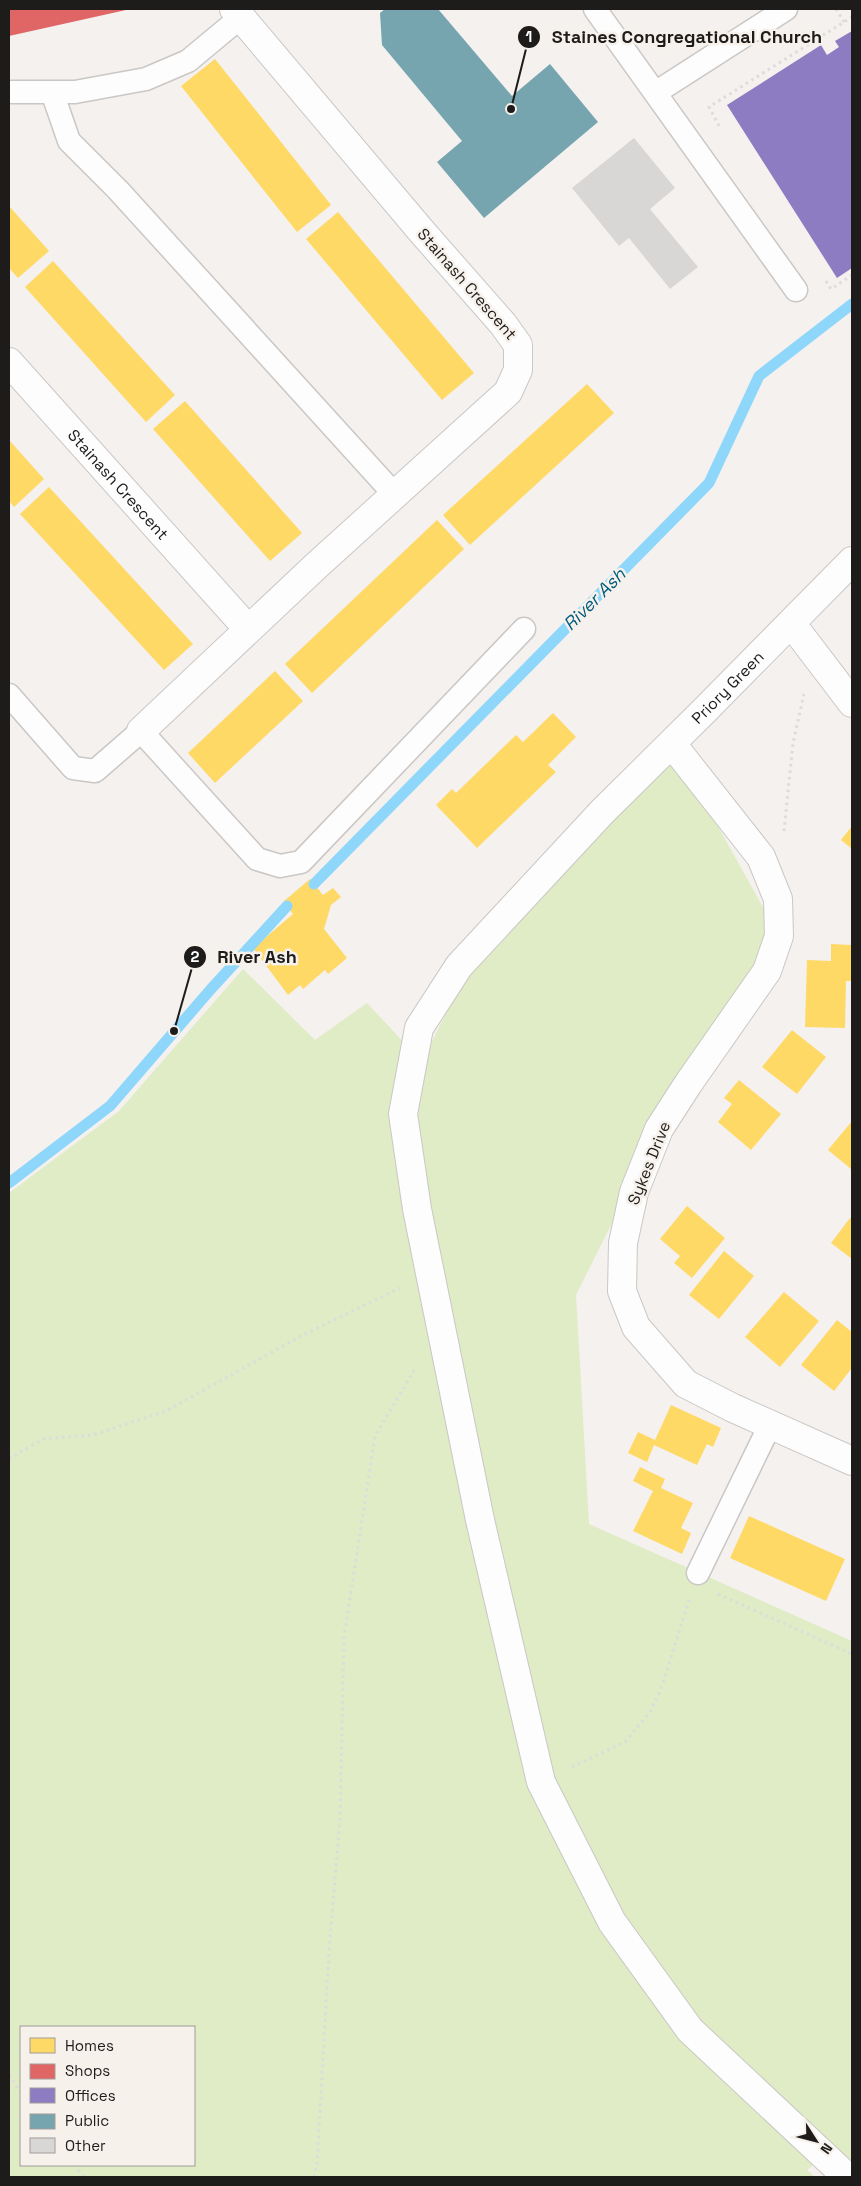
<svg xmlns="http://www.w3.org/2000/svg" width="861" height="2186" viewBox="0 0 861 2186" font-family="'Space Grotesk',sans-serif">
	<style>
		.green { fill: #dfecc5; fill-rule: evenodd }
		.homes { fill: #ffd966 }
		.shops { fill: #e06666 }
		.offices { fill: #8e7cc3 }
		.public { fill: #76a5af }
		.lines { fill: none; stroke-linecap: round; stroke-linejoin: round }
		.stream { stroke: #8fd7fa; stroke-width: 11 }
		.building { fill: #d9d7d5 }
		.lane-casing { stroke: #cac7c5; stroke-width: 25 }
		.street-casing { stroke: #cac7c5; stroke-width: 30 }
		.path { stroke: #dcdcdb; stroke-width: 3; stroke-dasharray: 2.5 4; stroke-linecap: butt }
		.lane { stroke: #fdfdfd; stroke-width: 22 }
		.street { stroke: #fdfdfd; stroke-width: 28 }
		.labels { text-anchor: middle; dominant-baseline: central; stroke-width: 5; stroke-linejoin: round; paint-order: stroke }
		.street-label { font-size: 16px; fill: #1e1c1a; stroke: #f7f1ec }
		.water-label { font-size: 18px; font-style: italic; fill: #035c7d; stroke: #f7f1ec }
		.leader { fill: none; stroke: #1e1c1a; stroke-width: 2 }
		.callout-dot { fill: #1e1c1a; stroke: #f7f1ec; stroke-width: 2 }
		.mark-label { font-size: 15px; text-anchor: middle; font-weight: bold; fill: #fff }
		.callout-label { font-size: 18px; text-anchor: middle; font-weight: bold; fill: #1e1c1a; stroke: #f7f1ec; stroke-width: 5; stroke-linejoin: round; paint-order: stroke }
	</style>
	<rect width="100%" height="100%" fill="#f4f1ef"/>
	<path class="green" d="M672,744L779,936L659,1129L576,1295L589,1524L852,1641V2167L831,2151L807,2170L815,2177H9V1193L119,1111L243,969L315,1040L367,1003L422,1062L481,942ZM21,2027H194V2165H21Z"/>
	<path class="homes" d="M215,59L331,205L297,232L181,86Z
		M9,206L49,251L18,278L9,268Z
		M338,212L474,373L442,400L306,239Z
		M53,261L175,395L146,422L25,287Z
		M587,384L614,413L470,545L443,515Z
		M185,401L302,533L270,561L153,429Z
		M9,440L44,479L14,507L9,501Z
		M49,487L193,644L164,670L20,514Z
		M437,520L464,549L312,693L285,664Z
		M275,671L303,701L215,783L188,753Z
		M553,713L576,737L548,765L556,772L477,848L436,805L452,789L456,793L516,735L523,742Z
		M852,826V849L841,840Z
		M310,879L323,895L333,888L341,897L331,905L324,929L347,958L328,974L325,970L303,989L300,985L288,995L253,948L293,914L283,902Z
		M831,944L852,945V981H846L845,1028L805,1027L807,960L831,961Z
		M792,1030L826,1057L797,1094L762,1067Z
		M739,1080L781,1114L751,1150L718,1122L732,1104L724,1098Z
		M852,1121V1168L851,1169L828,1150Z
		M687,1206L725,1238L692,1278L674,1263L680,1256L660,1239Z
		M850,1218L852,1220V1259L831,1243Z
		M724,1251L754,1276L719,1319L689,1295Z
		M784,1292L819,1321L780,1367L745,1337Z
		M837,1320L852,1332V1368L834,1391L801,1365Z
		M671,1405L721,1428L713,1447L707,1444L697,1465L654,1445L647,1462L628,1453L638,1432L655,1440Z
		M640,1467L665,1479L661,1488L693,1503L681,1528L691,1533L682,1554L633,1531L653,1491L633,1481Z
		M749,1516L845,1559L826,1601L730,1558Z"/>
	<path class="shops" d="M9,9H126V10L9,36Z"/>
	<path class="offices" d="M852,31V268L837,278L727,105L821,45L827,55L839,47L835,41Z"/>
	<path class="public" d="M385,9H438L512,96L550,64L598,122L484,218L437,162L462,141L382,45L380,13Z"/>
	<g class="lines">
		<path class="stream" d="M314,884L709,483L759,376L852,304
			M9,1183L110,1106L211,989L287,906"/>
	</g>
	<path class="building" d="M634,138L675,188L650,209L698,267L670,289L629,238L619,246L572,188Z"/>
	<g class="lines">
		<g class="lane-casing">
			<path id="lane" d="M595,9L796,290
				M9,92H75L146,79L188,61L241,17
				M52,92L69,141L118,190L395,495
				M655,93L786,9
				M9,695L73,768L95,771L141,731L257,859L280,866L301,862L524,629
				M698,1573L770,1425"/>
		</g>
		<g class="street-casing">
			<g id="street">
				<path id="s1" d="M9,362L248,629"/>
				<path d="M791,623L852,703"/>
				<path d="M141,731L316,566L508,392L518,370V345L503,324L423,233L234,9"/>
				<path d="M672,744L761,857L778,899L779,936L767,971L688,1084L659,1129L634,1192L623,1243L622,1291L636,1327L686,1384L733,1408L852,1461"/>
				<path id="s2" d="M847,2177L690,2030L612,1922L541,1782L480,1520L417,1209L403,1114L419,1028L459,966L602,812L704,711L852,561"/>
			</g>
		</g>
		<path class="path" d="M836,9L844,22
			M719,126L709,107L852,17
			M826,281L831,289L852,275
			M784,831L793,743L804,694
			M9,1459L43,1439L93,1435L166,1411L301,1336L400,1288
			M718,1594L852,1654
			M572,1767L625,1742L650,1712L661,1689L689,1600
			M9,2075L21,2094
			M74,2165L84,2177
			M314,2177L317,2164L329,1951L340,1819L344,1637L375,1436L415,1369"/>
		<use href="#lane" class="lane"/>
		<use href="#street" class="street"/>
	</g>
	<g class="labels">
		<g class="street-label">
			<text transform="translate(467 284) rotate(49)">Stainash Crescent</text>
			<text stroke="none"><textPath href="#s1" startOffset="164">Stainash Crescent</textPath></text>
			<text stroke="none"><textPath href="#s2" startOffset="1736">Priory Green</textPath></text>
			<text transform="translate(649 1163) rotate(-68)">Sykes Drive</text>
		</g>
		<g class="water-label">
			<text transform="translate(594 599) rotate(-45)">River Ash</text>
		</g>
	</g>
	<path class="leader" d="M511 109L529 37M174 1031L195 957"/>
	<g class="callout-dot">
		<circle cx="511" cy="109" r="5"/>
		<circle cx="174" cy="1031" r="5"/>
		<circle cx="529" cy="37" r="12"/>
		<circle cx="195" cy="957" r="12"/>
	</g>
	<g class="mark-label">
		<text x="529" y="42">1</text>
		<text x="195" y="962">2</text>
	</g>
	<g class="callout-label">
		<text x="687" y="43">Staines Congregational Church</text>
		<text x="257" y="963">River Ash</text>
	</g>
	<rect width="861" height="2186" fill="none" stroke="#1e1c1a" stroke-width="20"/>
	<rect x="20" y="2026" width="175" height="140" fill="#f7f1ec" stroke="#a09c98"/>
	<rect x="30" y="2038" width="25" height="15" fill="#ffd966" stroke="#a09c98"/>
	<text x="65" y="2051" font-size="15" fill="#1e1c1a">Homes</text>
	<rect x="30" y="2064" width="25" height="15" fill="#e06666" stroke="#a09c98"/>
	<text x="65" y="2076" font-size="15" fill="#1e1c1a">Shops</text>
	<rect x="30" y="2088" width="25" height="15" fill="#8e7cc3" stroke="#a09c98"/>
	<text x="65" y="2101" font-size="15" fill="#1e1c1a">Offices</text>
	<rect x="30" y="2114" width="25" height="15" fill="#76a5af" stroke="#a09c98"/>
	<text x="65" y="2126" font-size="15" fill="#1e1c1a">Public</text>
	<rect x="30" y="2138" width="25" height="15" fill="#d9d7d5" stroke="#a09c98"/>
	<text x="65" y="2151" font-size="15" fill="#1e1c1a">Other</text>
	<g transform="translate(816 2141) rotate(126)" stroke="#f7f1ec" stroke-width="4" paint-order="stroke">
	<path d="M0-4L9 19L0 12L-9 19Z" fill="#1e1c1a"/>
	<text y="-8" font-size="14" font-weight="bold" text-anchor="middle" fill="#1e1c1a">N</text>
	</g>
</svg>
